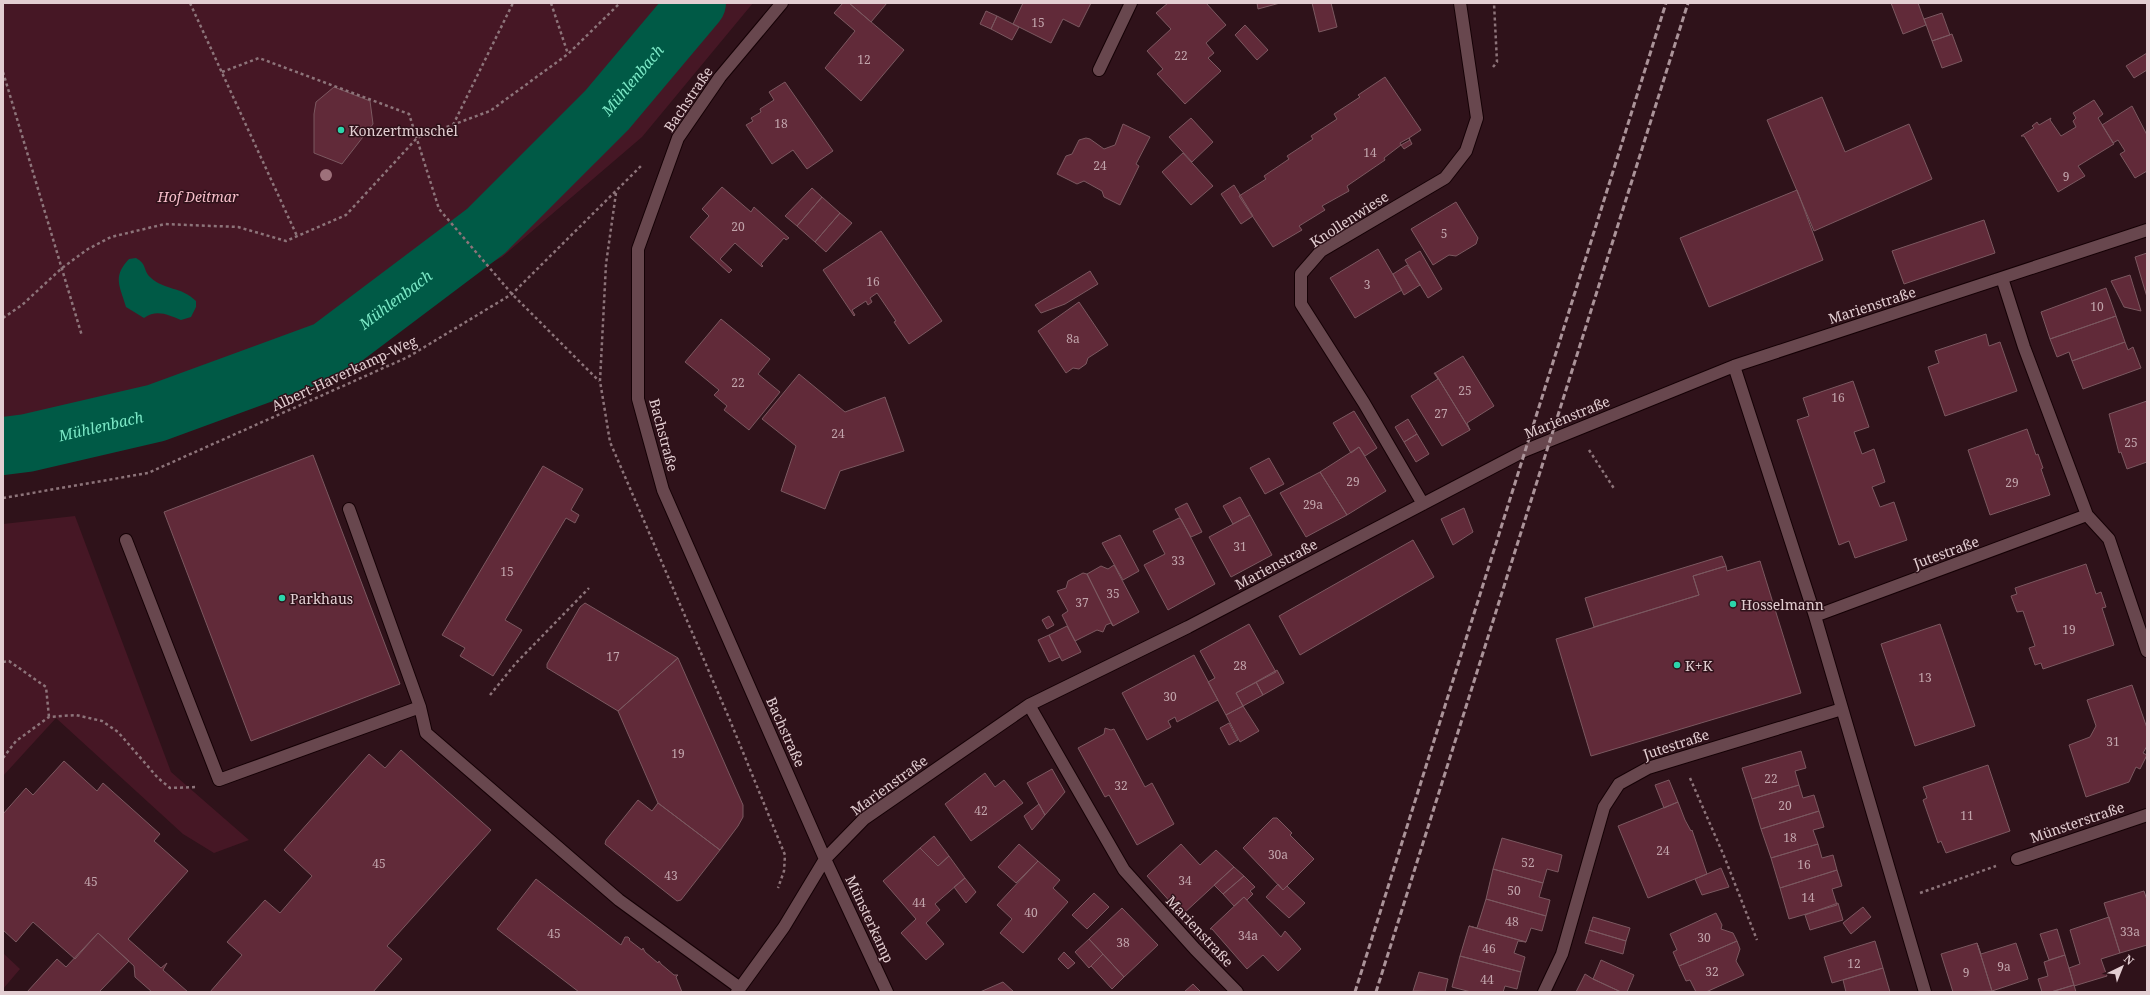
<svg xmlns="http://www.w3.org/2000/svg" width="2150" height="995" viewBox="0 0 2150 995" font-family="'Noto Serif',serif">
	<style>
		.green { fill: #461725 }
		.water { fill: #005a46 }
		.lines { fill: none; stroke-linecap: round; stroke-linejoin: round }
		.river { stroke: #005a46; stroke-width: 58 }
		.building { fill: #612a39; stroke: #7b5860 }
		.minor-casing { stroke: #150105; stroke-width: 14 }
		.path { stroke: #8d747a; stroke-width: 2.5; stroke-dasharray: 3 3; stroke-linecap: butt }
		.minor { stroke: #68474e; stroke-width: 12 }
		.rail { stroke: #ab9399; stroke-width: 3; stroke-dasharray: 6 3; stroke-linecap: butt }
		.tree { fill: #9e717b }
		.poi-dot { fill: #2cd5ab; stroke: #2f121a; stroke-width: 1.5 }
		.labels { text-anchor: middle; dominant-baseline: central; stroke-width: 3; stroke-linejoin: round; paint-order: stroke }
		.number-label { font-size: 12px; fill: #c2a5ac }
		.street-label { font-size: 14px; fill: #e3ced2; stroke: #2f121a }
		.poi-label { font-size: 14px; fill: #e3ced2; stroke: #2f121a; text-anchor: start }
		.park-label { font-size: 14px; font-style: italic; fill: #f8bfcb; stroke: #2f121a }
		.water-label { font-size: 15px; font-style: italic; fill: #7be8c6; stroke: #2f121a }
	</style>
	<rect width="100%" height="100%" fill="#2f121a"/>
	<path class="green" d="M3,3H753L642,137L502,257L328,350L129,441L3,463Z
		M75,516L171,772L249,840L214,853L183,834L56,718L3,776V524Z
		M3,953L20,969L3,989Z"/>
	<path class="water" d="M669,3H719L695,32L665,6Z
		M136,258C147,264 143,270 150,277C165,291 181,286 196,301V307L191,317L181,320C168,315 157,309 144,318L126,307C120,286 112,277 129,259Z"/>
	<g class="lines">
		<path class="river" id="s1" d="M3,446L27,443L156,413L328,350L486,231L607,110L697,3"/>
	</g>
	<path class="building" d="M843,3H849L904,50L861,101L825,68L855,31L834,13Z
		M849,3H887L871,22Z
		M1023,3H1091L1079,27L1063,19L1051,43L1013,24Z
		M1168,3H1206L1226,25L1206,43L1214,53L1208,58L1221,71L1185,104L1157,74L1163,69L1147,51L1171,29L1156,13Z
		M1257,3H1280L1258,9Z
		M1312,3H1331L1337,27L1319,32Z
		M1891,3H1918L1926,25L1903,34Z
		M986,11L997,16L991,29L980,24Z
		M1942,13L1950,35L1932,41L1924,19Z
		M997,16L1019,27L1012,40L991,29Z
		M1245,25L1268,50L1257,60L1235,35Z
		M1952,34L1962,61L1942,68L1932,41Z
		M2147,53V70L2134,78L2126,66Z
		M1385,77L1421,130L1409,138L1410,140L1409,138L1400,143L1401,145L1384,158L1385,160L1347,186L1349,191L1322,206L1325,210L1299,226L1302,230L1273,247L1239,196L1266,179L1264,176L1289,159L1287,156L1313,139L1311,136L1337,119L1334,114L1360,97L1358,95Z
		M785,82L833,151L807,169L793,150L772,164L746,125L753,121L751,118L761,112L760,109L774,100L769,92Z
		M334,87L370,101L373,124L342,164L314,153V114L316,102Z
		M1822,97L1845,152L1909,124L1932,179L1814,231L1767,120Z
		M2094,100L2103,114L2098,118L2114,144L2078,166L2085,176L2058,192L2024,136H2021L2034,128L2032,126L2037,122L2039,125L2051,118L2050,120L2061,136L2076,127L2073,121L2076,118L2073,113Z
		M2132,106L2147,135V171L2135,178L2120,154L2125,151L2118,140L2113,143L2102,125Z
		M1191,118L1213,142L1192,162L1169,137Z
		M1123,124L1150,137L1136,164L1139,166L1120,205L1104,197L1102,191L1084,181L1077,184L1057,174L1066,156L1072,154L1079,140L1086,138L1090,139L1104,149L1115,145Z
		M1410,140L1412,144L1404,149L1401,145Z
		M1183,153L1213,186L1191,205L1162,172Z
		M1234,185L1253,216L1241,224L1221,194Z
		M722,187L751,212L754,207L789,238L786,240L784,238L761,264L763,266L762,267L735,243L720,259L732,270L729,273L690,237L709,216L702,209Z
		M812,188L822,197L797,226L785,216Z
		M1797,190L1823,260L1709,307L1680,238Z
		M822,197L840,213L815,242L797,226Z
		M1456,202L1478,238L1476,244L1456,256L1449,255L1433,265L1411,229Z
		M840,213L852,223L826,252L815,242Z
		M1984,220L1995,253L1904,284L1892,251Z
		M881,231L942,321L909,344L894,322L896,321L877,293L870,298L872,302L868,305L866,301L852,310L855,315L854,316L823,270Z
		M1378,249L1402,290L1355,318L1330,278Z
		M1420,251L1442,289L1428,298L1405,260Z
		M2147,253V297L2135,257Z
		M1407,265L1420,285L1404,295L1393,274Z
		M1090,271L1098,284L1065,304L1041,313L1035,305Z
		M2130,275L2141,311L2124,307L2111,281Z
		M2106,288L2116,316L2050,339L2041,312Z
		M1079,302L1108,345L1088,358L1086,364L1079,369L1073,368L1066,373L1038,331Z
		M2116,316L2125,342L2072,361L2069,352L2057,357L2050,339Z
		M721,319L770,359L758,374L780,392L749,430L724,410L727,406L714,395L719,390L685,362Z
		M1986,334L1989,346L2000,342L2017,391L1945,416L1928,367L1939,363L1935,351Z
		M2125,342L2128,350L2133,347L2141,368L2083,389L2072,361Z
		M1463,356L1494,406L1467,423L1470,430L1435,373Z
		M1434,373H1435L1470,430L1442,446L1411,396L1438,379Z
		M799,374L845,412L885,397L904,451L840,471L825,509L781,491L796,446L762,419Z
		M1853,381L1869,427L1854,432L1862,454L1874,449L1885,482L1872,487L1880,507L1894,502L1907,540L1855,558L1849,541L1839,545L1797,420L1809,416L1803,398Z
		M2147,401V462L2127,469L2121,452L2119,453L2109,414Z
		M1354,411L1377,448L1365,456L1359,447L1351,453L1333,423Z
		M1408,419L1417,434L1404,442L1395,427Z
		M2027,429L2036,455L2038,454L2043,468L2041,469L2050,495L1990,515L1968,450Z
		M1417,434L1429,454L1416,462L1404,442Z
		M1359,447L1386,491L1347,515L1320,472Z
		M313,455L400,684L251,741L164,512Z
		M1269,458L1284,484L1265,494L1250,468Z
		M543,466L583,489L571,510L579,515L575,523L566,518L505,620L522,630L493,676L460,656L465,648L442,635Z
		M1320,472L1347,515L1306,537L1280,493Z
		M1240,497L1250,515L1233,524L1223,506Z
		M1187,503L1202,532L1191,537L1175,509Z
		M1464,508L1473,532L1453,545L1441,519Z
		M1250,515L1272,555L1231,577L1209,537Z
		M1179,518L1181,519L1215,584L1168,610L1144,565L1165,554L1153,531Z
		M1120,535L1139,571L1123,580L1102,543Z
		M1413,540L1434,577L1300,655L1279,616Z
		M1722,556L1726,566L1693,576L1699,595L1594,627L1585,598Z
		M1760,561L1801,693L1591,756L1556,639L1699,595L1693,576L1726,566L1727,571Z
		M2086,564L2096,594L2101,592L2106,607L2102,608L2114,645L2043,669L2041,663L2035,665L2029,648L2035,646L2023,611L2017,612L2011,596L2017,594L2015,588Z
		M1114,565L1139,612L1113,626L1087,574L1101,566L1108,569Z
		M1083,573L1087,574L1113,626L1111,623L1106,625L1103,632L1097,630L1075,641L1062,615L1068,611L1057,591L1066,588L1068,581Z
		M585,603L678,658L618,711L547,668V664L580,607Z
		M1049,616L1054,625L1047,629L1042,620Z
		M1249,624L1276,672L1236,693L1243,706L1226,715L1208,682L1215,678L1200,651Z
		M1940,624L1975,726L1915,746L1881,644Z
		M1067,626L1081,652L1062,661L1049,635Z
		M1049,635L1060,657L1049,662L1038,640Z
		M1194,655L1218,700L1177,722L1175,717L1168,721L1171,727L1147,740L1122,693Z
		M678,658L743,805V817L738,826L720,850L658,803L618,711Z
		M1277,670L1284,683L1263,695L1256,682Z
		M1256,682L1263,695L1243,706L1236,693Z
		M2132,685L2147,728V746L2143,753L2147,755L2140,769L2136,767L2129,782L2086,797L2069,745L2090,737L2096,726L2087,700Z
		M1243,706L1259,731L1240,742L1226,715Z
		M1229,723L1238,740L1229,745L1220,728Z
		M1105,728L1111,730L1114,729L1145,787L1152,783L1174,824L1137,845L1109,795L1105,797L1078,748L1104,734Z
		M401,750L491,830L387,946L402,959L373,992H210L242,955L227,942L265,900L280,913L312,876L284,850L369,754L385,768Z
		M1801,751L1806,768L1795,771L1799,785L1752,799L1742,768Z
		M64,761L97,791L103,783L160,834L154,841L188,871L128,939L161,968L167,963L163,970L188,992H152L135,977L134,966L98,933L75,959L33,922L16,942L3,930V814L26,788L33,795Z
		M1988,765L2010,831L1946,853L1941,841L1938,843L1923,800L1927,798L1923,787Z
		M1052,769L1065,792L1045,815L1027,783Z
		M985,773L995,787L1004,780L1023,803L971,841L945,804Z
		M1669,780L1678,802L1664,808L1655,785Z
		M1799,785L1803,798L1814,795L1819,811L1761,829L1752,799Z
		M638,800L652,811L658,803L720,850L681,900L677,901L605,844L606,840Z
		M1678,802L1685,820L1691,831L1692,830L1707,874L1648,898L1618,826Z
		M1039,804L1045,815L1032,830L1024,816Z
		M1819,811L1824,827L1813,830L1818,844L1771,858L1761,829Z
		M1273,818H1277L1292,833L1290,835L1314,859L1283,890L1243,848Z
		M934,836L949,856L938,866L920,848Z
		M1502,838L1562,855L1558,872L1547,869L1543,883L1493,869Z
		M1019,844L1038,861L1016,883L998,867Z
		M1181,844L1200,865L1216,850L1234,867L1182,915L1147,876Z
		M1818,844L1822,858L1833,855L1837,870L1780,888L1771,858Z
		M920,848L938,866L949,856L965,878L935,904L940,910L926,923L944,944L926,960L901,933L916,919L883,881Z
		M1038,861L1060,880L1053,888L1068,902L1023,953L1000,933L1012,919L997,905Z
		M1234,867L1244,876L1223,894L1214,885Z
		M1721,868L1729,887L1702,895L1695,879Z
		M1493,869L1543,883L1539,897L1550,900L1546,916L1486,899Z
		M1837,870L1842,886L1832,889L1837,905L1789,919L1780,888Z
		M1244,876L1255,887L1250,891L1253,894L1247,900L1244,897L1234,906L1223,894Z
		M965,878L976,892L966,903L954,887Z
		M536,879L621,945L625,937H628L630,939L629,940L642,950L643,948L645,952L658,963L659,961L661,964L674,975H678L676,977L682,992H579L497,929Z
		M1278,884L1283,890L1287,886L1305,903L1289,918L1266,897Z
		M2144,891L2147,900V945L2120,953L2104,903Z
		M1094,893L1109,907L1087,929L1072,915Z
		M1244,897L1281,937L1285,931L1301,949L1278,971L1263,955L1247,969L1212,929H1210Z
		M1486,899L1546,916L1542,931L1531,928L1526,942L1469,926L1477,928Z
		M1838,903L1843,920L1810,930L1805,915Z
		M1863,907L1871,917L1851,934L1843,923Z
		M1122,908L1158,945L1124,977L1089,939Z
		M1716,913L1722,925L1721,929L1733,933L1737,941L1679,966L1673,952L1677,950L1670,934Z
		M1593,917L1630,928L1626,941L1589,930Z
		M2109,917L2120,953L2101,959L2107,976L2074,986L2069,968L2080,964L2070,930Z
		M1469,926L1526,942L1518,941L1514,953L1525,957L1521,972L1460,956Z
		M2057,929L2065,955L2049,960L2040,934Z
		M1589,930L1626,941L1623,954L1585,943Z
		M98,933L129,961L99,992H27L57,959L66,967Z
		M1089,939L1103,954L1089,968L1075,952Z
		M1737,941L1740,949L1736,961L1744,975L1706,992H1696L1690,980L1686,981L1679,966Z
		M1875,941L1883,968L1832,983L1824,957Z
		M1977,943L1992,991L1953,992L1941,954Z
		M1977,943L1981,954L2016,943L2028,979L1992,991Z
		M1064,952L1075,963L1068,969L1058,959Z
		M1103,954L1124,977L1112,989L1091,966Z
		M2065,955L2074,985L2051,992H2042L2038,979L2048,976L2044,962Z
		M1460,956L1521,972L1517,989L1505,986L1503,992H1471L1452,987Z
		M1601,960L1634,975L1627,992H1621L1593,979Z
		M1883,968L1890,992H1846L1843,980Z
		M1419,972L1448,979L1445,992L1413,991Z
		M1585,974L1593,979L1621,992H1576Z
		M1003,982L1014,992H980Z
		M1193,984L1201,992H1184Z
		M2074,985L2076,992H2051Z"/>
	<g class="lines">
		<g class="minor-casing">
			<path id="minor" d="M782,3L720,77L678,138L638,249V399L663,490L825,859L887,992
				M1099,70L1131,3
				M1734,366L1815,616L1925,992
				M1423,504L1364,403L1301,304V274L1321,251L1445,178L1466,151L1477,118L1460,3
				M349,509L420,707L426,733L619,900L740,988
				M2087,515L2109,539L2147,651
				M126,540L219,780L420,707
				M1815,616L2087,515L2024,347L2002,278
				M1029,705L1124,870L1195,949L1237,992
				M2017,859L2147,815
				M737,992L784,927L825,859L864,819L1029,705L1188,627L1524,451L1734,366L2147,230
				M1544,992L1562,954L1604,807L1619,784L1648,768L1842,709"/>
		</g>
		<path class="path" d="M190,3L297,236
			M551,3L568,54
			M1493,67L1497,62L1494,3
			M3,72L82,336
			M222,72L259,58L409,114L439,209L512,294L599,381
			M453,125L513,3
			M616,193L606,264L600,381L610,442L729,718L785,855L784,871L778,888
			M3,318L22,305L62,268L88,249L111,237L165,224L238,227L286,241L346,215L417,138L490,111L568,54L620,3
			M1589,450L1615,490
			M3,498L148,473L408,357L512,294L643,164
			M3,662L9,661L46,687L49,717
			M490,695L516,663L589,588
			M3,758L16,741L49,717L76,715L102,721L118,732L158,778L170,788L197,787
			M1690,778L1724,856L1757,940
			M1920,893L1996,866"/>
		<use href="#minor" class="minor"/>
		<path class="rail" d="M1355,992L1666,3
			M1376,992L1688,3"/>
	</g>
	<circle class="tree" cx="326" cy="175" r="6"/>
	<g class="poi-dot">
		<circle cx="341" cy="130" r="4"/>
		<circle cx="282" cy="598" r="4"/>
		<circle cx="1733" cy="604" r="4"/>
		<circle cx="1677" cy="665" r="4"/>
	</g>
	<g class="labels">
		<g class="number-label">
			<text x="1038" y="22">15</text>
			<text x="1181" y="55">22</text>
			<text x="864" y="59">12</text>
			<text x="781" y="123">18</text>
			<text x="1370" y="152">14</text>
			<text x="1100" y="165">24</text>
			<text x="2066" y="176">9</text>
			<text x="738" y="226">20</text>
			<text x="1444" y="233">5</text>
			<text x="873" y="281">16</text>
			<text x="1367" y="284">3</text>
			<text x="2097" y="306">10</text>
			<text x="1073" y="338">8a</text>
			<text x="738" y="382">22</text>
			<text x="1465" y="390">25</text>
			<text x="1838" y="397">16</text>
			<text x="1441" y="413">27</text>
			<text x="838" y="433">24</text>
			<text x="2131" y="442">25</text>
			<text x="1353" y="481">29</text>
			<text x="2012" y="482">29</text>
			<text x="1313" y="504">29a</text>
			<text x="1240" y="546">31</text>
			<text x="1178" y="560">33</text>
			<text x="507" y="571">15</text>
			<text x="1113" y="593">35</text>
			<text x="1082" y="602">37</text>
			<text x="2069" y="629">19</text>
			<text x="613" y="656">17</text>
			<text x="1240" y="665">28</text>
			<text x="1925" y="677">13</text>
			<text x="1170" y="696">30</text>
			<text x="2113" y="741">31</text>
			<text x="678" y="753">19</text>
			<text x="1771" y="778">22</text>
			<text x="1121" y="785">32</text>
			<text x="1785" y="805">20</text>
			<text x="981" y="810">42</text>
			<text x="1967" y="815">11</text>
			<text x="1790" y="837">18</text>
			<text x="1663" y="850">24</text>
			<text x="1278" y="854">30a</text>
			<text x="1528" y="862">52</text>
			<text x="379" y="863">45</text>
			<text x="1804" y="864">16</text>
			<text x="671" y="875">43</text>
			<text x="1185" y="880">34</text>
			<text x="91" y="881">45</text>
			<text x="1514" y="890">50</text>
			<text x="1808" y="897">14</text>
			<text x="919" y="902">44</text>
			<text x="1031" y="912">40</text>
			<text x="1512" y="921">48</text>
			<text x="2130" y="931">33a</text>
			<text x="554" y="933">45</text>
			<text x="1248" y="935">34a</text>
			<text x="1704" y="937">30</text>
			<text x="1123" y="942">38</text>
			<text x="1489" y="948">46</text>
			<text x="1854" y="963">12</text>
			<text x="2004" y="966">9a</text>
			<text x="1712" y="971">32</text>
			<text x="1966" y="972">9</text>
			<text x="1487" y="979">44</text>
		</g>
		<g class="street-label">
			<text transform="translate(688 99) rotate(-56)">Bachstraße</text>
			<text transform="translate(1349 219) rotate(-33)">Knollenwiese</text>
			<text transform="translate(1872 305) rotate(-18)">Marienstraße</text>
			<text transform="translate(344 373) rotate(-25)">Albert-Haverkamp-Weg</text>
			<text transform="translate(1567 417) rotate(-22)">Marienstraße</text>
			<text transform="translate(664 435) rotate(75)">Bachstraße</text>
			<text transform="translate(1946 552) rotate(-20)">Jutestraße</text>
			<text transform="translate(1276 564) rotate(-28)">Marienstraße</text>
			<text transform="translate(786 732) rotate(66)">Bachstraße</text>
			<text transform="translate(1676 744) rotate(-18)">Jutestraße</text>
			<text transform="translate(889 785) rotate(-36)">Marienstraße</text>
			<text transform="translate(2077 822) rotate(-19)">Münsterstraße</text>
			<text transform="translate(870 919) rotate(65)">Münsterkamp</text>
			<text transform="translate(1200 931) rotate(47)">Marienstraße</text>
		</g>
		<g class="poi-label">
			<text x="349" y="130">Konzertmuschel</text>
			<text x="290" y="598">Parkhaus</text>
			<text x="1741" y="604">Hosselmann</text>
			<text x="1685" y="665">K+K</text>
		</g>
		<g class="park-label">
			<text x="198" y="196">Hof Deitmar</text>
		</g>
		<g class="water-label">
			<text stroke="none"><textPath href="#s1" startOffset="748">Mühlenbach</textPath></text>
			<text stroke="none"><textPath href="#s1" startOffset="424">Mühlenbach</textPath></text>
			<text stroke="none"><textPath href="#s1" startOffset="100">Mühlenbach</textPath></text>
		</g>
	</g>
	<rect width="2150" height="995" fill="none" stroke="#e3ced2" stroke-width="8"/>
	<g transform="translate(2122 967) rotate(43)" stroke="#2f121a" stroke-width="3" paint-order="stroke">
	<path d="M0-3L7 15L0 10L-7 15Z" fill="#e3ced2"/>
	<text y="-6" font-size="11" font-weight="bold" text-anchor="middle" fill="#e3ced2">N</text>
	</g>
</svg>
